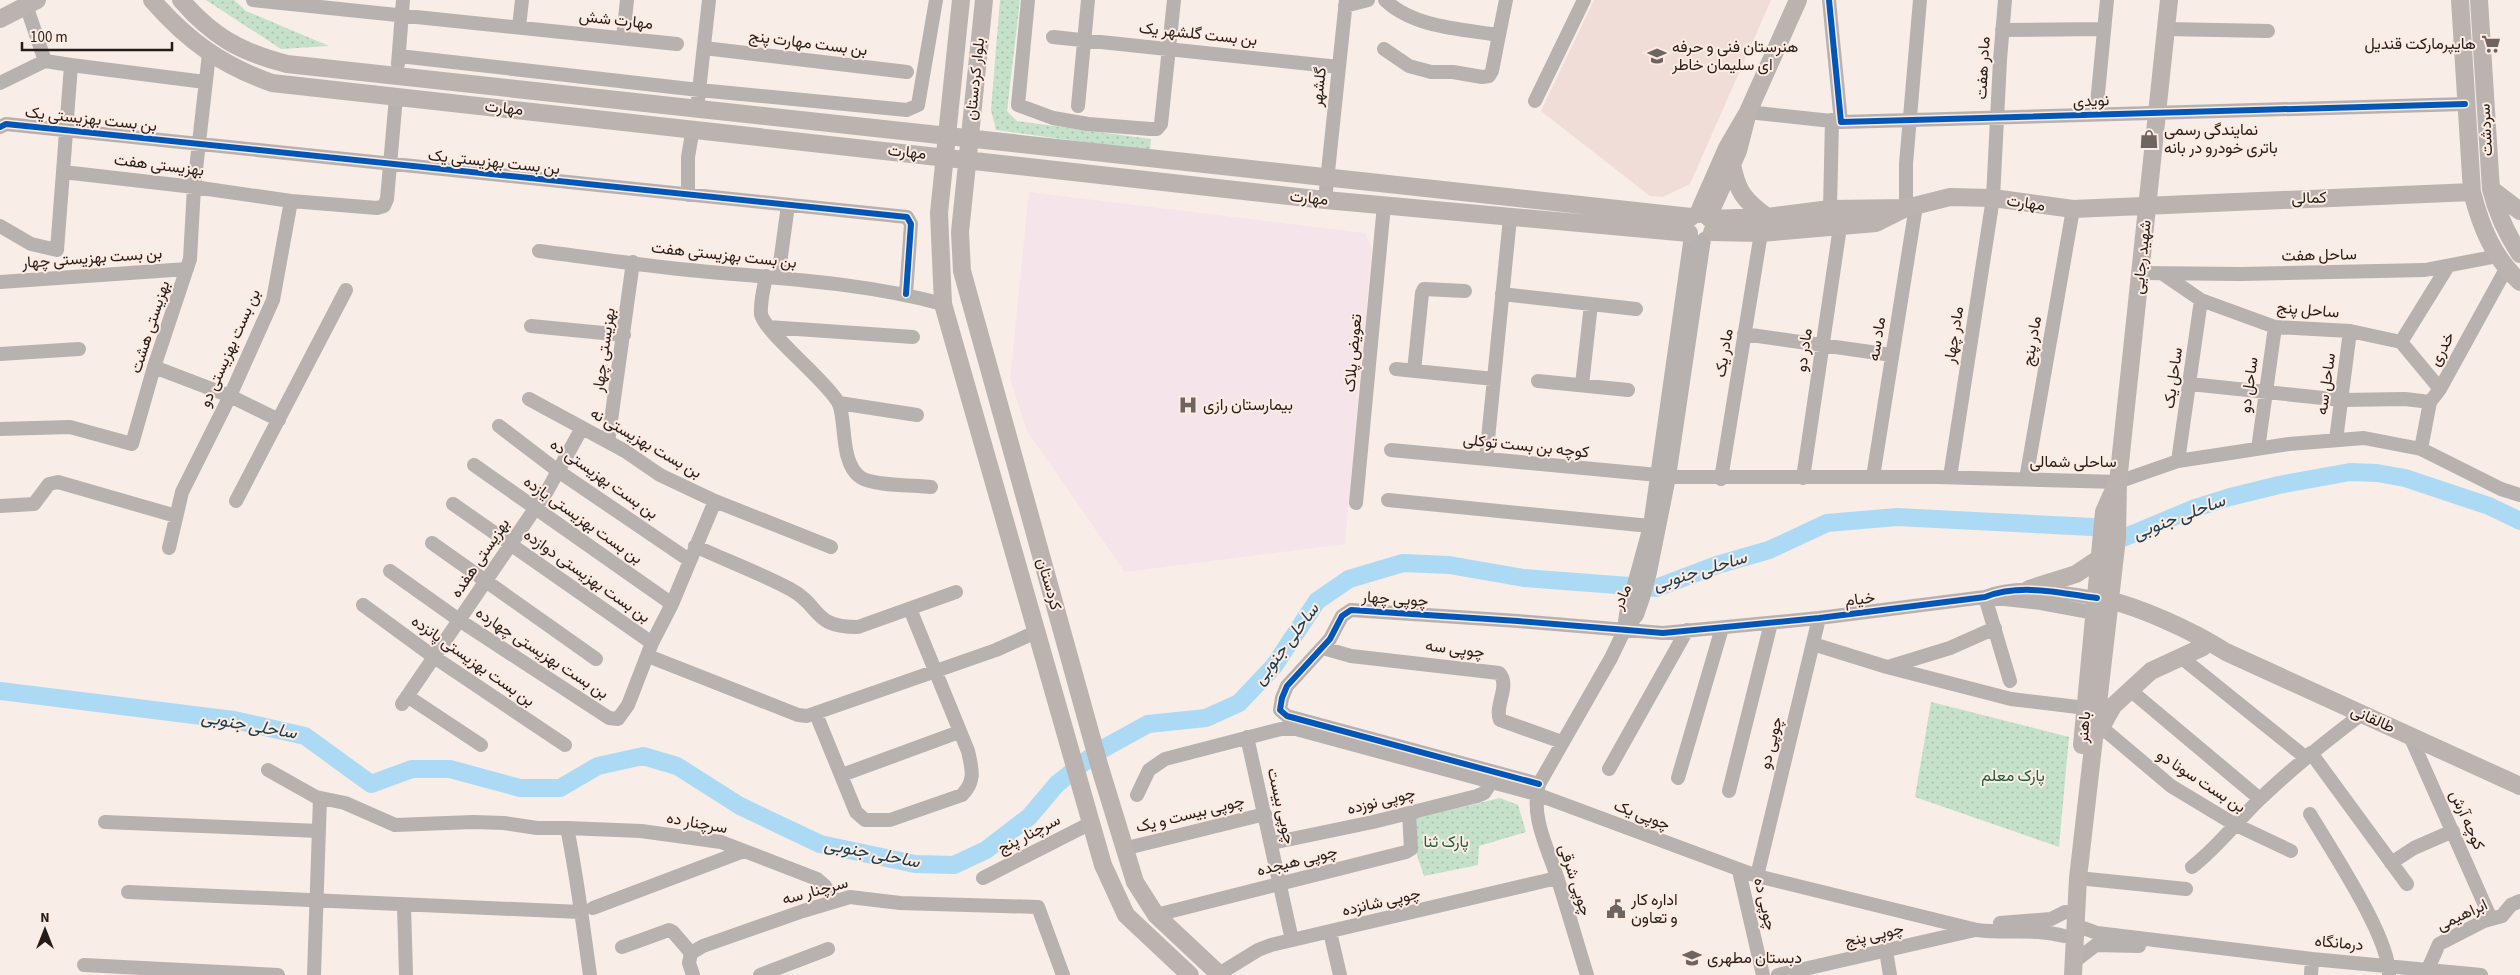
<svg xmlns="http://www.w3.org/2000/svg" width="2520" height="975" viewBox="0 0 2520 975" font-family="'Source Sans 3',Vazirmatn,sans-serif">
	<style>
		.education { fill: #f0ddd8 }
		.medical { fill: #f5e5eb }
		.park { fill: url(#park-dots) }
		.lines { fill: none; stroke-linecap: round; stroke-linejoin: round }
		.river { stroke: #acdaf4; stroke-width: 18 }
		.minor { stroke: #b7b1af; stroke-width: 14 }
		.major { stroke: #bbb3b0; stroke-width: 18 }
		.cycleway-casing { stroke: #feebe1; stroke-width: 9 }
		.cycleway { stroke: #0057b8; stroke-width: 6 }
		.labels { text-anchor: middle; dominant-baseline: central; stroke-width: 4; stroke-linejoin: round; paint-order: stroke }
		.street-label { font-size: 16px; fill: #231c19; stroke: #feebe1 }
		.poi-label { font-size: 16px; fill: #231c19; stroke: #feebe1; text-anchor: start }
		.park-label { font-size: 16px; fill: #1d5e3d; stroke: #feebe1 }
		.water-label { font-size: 18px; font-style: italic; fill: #153d52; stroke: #feebe1 }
	</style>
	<defs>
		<pattern id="park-dots" width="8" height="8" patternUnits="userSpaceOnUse" patternTransform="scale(1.25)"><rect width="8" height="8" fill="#c5e1ca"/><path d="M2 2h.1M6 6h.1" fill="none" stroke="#a9c0ad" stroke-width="1.8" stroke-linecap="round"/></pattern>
	</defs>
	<rect width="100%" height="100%" fill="#f8ede7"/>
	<path class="education" d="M1594,0H1771L1690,184L1663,197L1650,196L1541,111Z"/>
	<path class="medical" d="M1029,192L1365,233L1372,248L1345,544L1125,572L1027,431L1010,379Z"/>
	<path class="park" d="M206,0H234L246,11L329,46L281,49Z
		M1000,0H1020L1007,111L1017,121L1151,139L1150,151L996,130L991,110Z
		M1931,702L2069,737L2059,847L1915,797Z
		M1500,798L1518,805L1526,832L1479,846L1478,865L1424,876L1417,855L1413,819Z"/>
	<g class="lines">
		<path class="river" d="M0,691L234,720L305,736L371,784L412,769H450L520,788H560L598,766L643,756L677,766L740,806L820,844L915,864L954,865L986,850L1029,817L1057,784L1097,752L1148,724L1206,718L1239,703L1274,666L1317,601L1349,579L1403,563L1449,565L1524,578L1656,588L1717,565L1769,550L1827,523L1897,517L2093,527L2123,538L2195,508L2230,497L2279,485L2350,472L2377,473L2405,478L2489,506L2520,521"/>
		<path class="minor" d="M253,0L677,44
			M1028,0L1018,105L1053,118L1088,124L1150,129H1157L1161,124L1174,0
			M1829,0L1841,122L2465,104
			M26,5L45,61
			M1345,6L1368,0
			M519,27L522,0
			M2166,29L2268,31
			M2002,30L2104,29
			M1499,35L1506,0
			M1053,37L1339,67
			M623,38L627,0
			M704,48L907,72
			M1384,49L1409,66L1431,72H1453L1482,77L1489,76L1492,71L1499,35C1462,29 1414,28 1385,0
			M399,56L699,90L907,110L918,105L936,0
			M398,64L403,0
			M205,82L71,65L63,172L194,187L291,201
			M0,83L45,61L71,65
			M1535,101L1584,0
			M1078,106L1088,0
			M697,109L709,0
			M1748,112L1841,122
			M2096,114L2107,0
			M0,127L6,124L907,217L911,224L906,294
			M688,195V157L693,128
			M1325,200L1346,0
			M1906,208V164L1920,0
			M1830,209L1832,120
			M0,226L31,244L57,250L63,172
			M539,251C586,257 633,264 679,269C768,278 858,281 943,304
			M2140,273L2241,274L2425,270L2498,256
			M2163,274L2201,300L2275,327L2350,331L2401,342
			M766,276C764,288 760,301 761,314C764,332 824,378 838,402C847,418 839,461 860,477C872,486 914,485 931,487
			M778,278L788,205
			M0,282L187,269
			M1502,294L1636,309
			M531,326L624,335
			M768,327L913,337
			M1744,334L1892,355
			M2401,342L2448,266
			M2401,342L2440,389
			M0,354L79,349
			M154,367L230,396L279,420
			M1396,369L1494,379
			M1414,371L1422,293L1424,289L1465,291
			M1538,381L1628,390
			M2190,384L2342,400L2405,399L2430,402
			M1582,385L1591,304
			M529,399L625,451L660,475L715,501L831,547
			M839,403L917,415
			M499,426L558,471L689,560
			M0,429L70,427L132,444L154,367L190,259L194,187L209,54
			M2336,440L2350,331
			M608,442L633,262
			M2258,449L2275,327
			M2421,449L2430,402L2440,389L2506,269
			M1391,450L1658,475
			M1486,459L1510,218
			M2178,461L2201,300
			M474,465L672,604
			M1669,477H1937L2118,482L2178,461L2289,444L2364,438L2421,449L2501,489L2520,495
			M1873,477L1916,206
			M1950,477L1993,198L2000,60L2005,0
			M1803,478L1840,227
			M1721,479L1761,233
			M2026,479L2073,209
			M1388,500L1650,526
			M236,501L346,290
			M1356,503L1384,205
			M453,504L652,643
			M0,506L34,504L49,484L58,482L176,516
			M432,543L596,659
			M695,546C727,561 760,573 790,589C822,606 811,627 858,627L956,592
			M169,548L182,492L230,396L273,300L291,201L377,208L384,206L387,199L396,97
			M390,571L459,620L609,718L618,719L628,705L652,643L672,604L715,501
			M1985,597L2010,681
			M1986,597L2041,603L2095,613
			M363,605L434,657L565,745
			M1624,630L1626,614L1650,526L1691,236
			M1813,644L1887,667L2011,699L2086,708
			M1323,648L1351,656L1499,673C1511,685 1494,706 1500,720L1562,742
			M648,656L798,715L807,716L996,650L1036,632
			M2182,658L2305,757
			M1888,667L1950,648L1995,628
			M2130,690L2260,799
			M407,696L481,745
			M402,704L547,491L582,428
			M816,714L856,812L865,820H890L962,795C976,781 972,769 968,751L910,609
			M2100,726L2171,786L2234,824L2291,851
			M2410,736L2491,919
			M1247,737L1292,940
			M2311,753L2407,884
			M1609,769L1687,630
			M268,770L316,797L345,803L395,825L473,822L504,823L537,828H567C577,876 583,926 590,975
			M842,775L959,732
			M1678,778L1722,628
			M1539,784L1287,716L1280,710L1282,698L1287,686L1330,639L1342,616L1351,610L1518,621L1663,633L1819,618L1985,597C2021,583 2060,593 2097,598
			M1729,791L1771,623
			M1137,795L1149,770L1165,759L1281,729H1296L1536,794L1757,876L1977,930C2007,934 2035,928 2064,936
			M2310,814C2331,850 2390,937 2389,975
			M105,822L319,831
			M567,828L641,831L721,842L817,879L825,886L834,901
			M1272,843L1373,822L1477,796L1484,793L1492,781
			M1123,849L1265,814
			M2391,863L2414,848L2453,831
			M2192,867C2218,847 2237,821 2260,799C2292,768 2326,741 2362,714
			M1739,871L1763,975
			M1757,876L1819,618
			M983,878L1091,823
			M2078,878L2186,889
			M128,892L580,912
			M404,905L406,975
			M593,908L744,851
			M1156,915L1406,852L1411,849L1409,813
			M2000,923L2051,919L2065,912
			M2075,925L2097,933L2312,959L2481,975
			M1330,932L1340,975
			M622,947L669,930L673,932L691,953
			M1886,951L1890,975
			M2075,961L2096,945L2139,946
			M84,965L278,975
			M2428,969L2439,944L2484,921L2502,916L2511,905L2520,901
			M1219,974L1258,950L1271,945L1557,878
			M314,975L320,798
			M693,975L689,963L691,953L703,946L803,911L850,897L900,903L1038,907L1063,975
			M760,975L828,949
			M1587,975C1577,943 1568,911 1558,880C1548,848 1530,817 1539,784L1611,658L1624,631L1637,615L1643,598L1650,572L1669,477L1704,239
			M1778,975L1975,930
			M2311,975L2312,959"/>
		<path class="major" d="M152,0C188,41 221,65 272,83L1325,200L1689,233
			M181,0C212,36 240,52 287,64L1691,217
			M961,0L939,213L943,304L1103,865L1126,915L1190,975
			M984,0L960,232L962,271L1100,768L1135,882L1156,915L1220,975
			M2460,0L2472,192C2481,227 2493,257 2520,282
			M2479,0L2491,189C2497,213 2506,233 2520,254
			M0,19L37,0
			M1748,112L1798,0
			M1732,164C1737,192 1745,201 1767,217
			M2491,189L2520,211
			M1906,208L1950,197L1993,198L2073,209L2472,192
			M1698,214L1727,148L1748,112L1738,151L1708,217
			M1710,219L1767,217L1830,209L1906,208L1876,223L1761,233L1712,232
			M2029,589L2076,574L2100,558
			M2099,598C2137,605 2193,631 2226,652L2520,786
			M2099,731L2113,706L2151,671L2203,647
			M2082,745L2104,512L2116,485
			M2073,975L2078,878L2117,538L2118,482L2169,0"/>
		<g class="cycleway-casing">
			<path id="cycleway" d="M1829,0L1841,122L2465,104
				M0,127L6,124L907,217L911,224L906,294
				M1539,784L1287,716L1280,710L1282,698L1287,686L1330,639L1342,616L1351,610L1518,621L1663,633L1819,618L1985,597C2021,583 2060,593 2097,598"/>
		</g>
		<use href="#cycleway" class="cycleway"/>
	</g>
	<defs>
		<g id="supermarket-bare" transform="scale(1.5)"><path d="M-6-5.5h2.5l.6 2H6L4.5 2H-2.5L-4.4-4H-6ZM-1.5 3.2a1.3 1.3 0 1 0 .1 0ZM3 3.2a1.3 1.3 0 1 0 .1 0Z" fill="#6e6561" stroke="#feebe1" stroke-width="2.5" paint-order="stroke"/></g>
		<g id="school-bare" transform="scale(1.5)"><path d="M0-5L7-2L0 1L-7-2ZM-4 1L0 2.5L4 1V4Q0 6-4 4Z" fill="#6e6561" stroke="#feebe1" stroke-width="2.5" paint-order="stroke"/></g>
		<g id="shop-bare" transform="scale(1.5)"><path d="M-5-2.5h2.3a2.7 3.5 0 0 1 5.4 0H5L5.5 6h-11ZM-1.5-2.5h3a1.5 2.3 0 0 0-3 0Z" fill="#6e6561" stroke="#feebe1" stroke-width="2.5" paint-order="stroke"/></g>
		<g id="hospital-bare" transform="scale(1.5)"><path d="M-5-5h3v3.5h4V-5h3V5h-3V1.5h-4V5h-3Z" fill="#6e6561" stroke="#feebe1" stroke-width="2.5" paint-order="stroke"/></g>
		<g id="civic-bare" transform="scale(1.5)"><path d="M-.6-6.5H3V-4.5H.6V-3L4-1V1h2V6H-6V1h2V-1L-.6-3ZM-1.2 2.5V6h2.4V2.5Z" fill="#6e6561" stroke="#feebe1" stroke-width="2.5" paint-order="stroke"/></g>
	</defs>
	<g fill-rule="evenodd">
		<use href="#supermarket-bare" x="2491" y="44"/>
		<use href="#school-bare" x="1657" y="56"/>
		<use href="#shop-bare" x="2149" y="139"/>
		<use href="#hospital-bare" x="1188" y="405"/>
		<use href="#civic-bare" x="1616" y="909"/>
		<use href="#school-bare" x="1692" y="958"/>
	</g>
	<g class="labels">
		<g class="street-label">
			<text transform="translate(616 20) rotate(6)">مهارت شش</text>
			<text transform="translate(1198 34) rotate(6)">بن بست گلشهر یک</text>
			<text transform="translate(808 43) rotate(7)">بن بست مهارت پنج</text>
			<text transform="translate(1983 68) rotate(-87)">مادر هفت</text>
			<text transform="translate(975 79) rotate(-84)">بلوار کردستان</text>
			<text transform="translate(1319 87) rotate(-84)">گلشهر</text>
			<text transform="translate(2091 101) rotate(-3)">نویدی</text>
			<text transform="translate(504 108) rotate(6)">مهارت</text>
			<text transform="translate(91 119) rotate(6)">بن بست بهزیستی یک</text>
			<text transform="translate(2486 130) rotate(-93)">سردشت</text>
			<text transform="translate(907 152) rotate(6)">مهارت</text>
			<text transform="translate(494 162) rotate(6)">بن بست بهزیستی یک</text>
			<text transform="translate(159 165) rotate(7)">بهزیستی هفت</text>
			<text transform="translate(1309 198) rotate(6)">مهارت</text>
			<text transform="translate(2309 198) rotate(-2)">کمالی</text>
			<text transform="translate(2026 203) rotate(8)">مهارت</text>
			<text transform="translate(724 255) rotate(6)">بن بست بهزیستی هفت</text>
			<text transform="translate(2319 255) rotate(-1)">ساحل هفت</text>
			<text transform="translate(2142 257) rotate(-84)">شهید رجایی</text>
			<text transform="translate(92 258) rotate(-4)">بن بست بهزیستی چهار</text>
			<text transform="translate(2308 310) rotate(5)">ساحل پنج</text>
			<text transform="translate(150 327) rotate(-72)">بهزیستی هشت</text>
			<text transform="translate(1954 335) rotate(-81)">مادر چهار</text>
			<text transform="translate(1877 339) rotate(-81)">ماد سه</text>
			<text transform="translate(2032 341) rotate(-80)">مادر پنج</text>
			<text transform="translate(230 348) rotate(-66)">بن بست بهزیستی دو</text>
			<text transform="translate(2442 349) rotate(-62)">خدری</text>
			<text transform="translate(604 350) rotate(-82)">بهزیستی چهار</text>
			<text transform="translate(1804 350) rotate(-82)">مادر دو</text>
			<text transform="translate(1353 353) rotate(-85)">تعویض پلاک</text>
			<text transform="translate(1724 353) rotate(-81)">مادر یک</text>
			<text transform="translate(2173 378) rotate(-82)">ساحل یک</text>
			<text transform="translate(2326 384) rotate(-82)">ساحل سه</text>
			<text transform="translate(2249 385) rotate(-82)">ساحل دو</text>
			<text transform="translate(646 443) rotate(30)">بن بست بهزیستی نه</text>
			<text transform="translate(1526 446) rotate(6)">کوچه بن بست توکلی</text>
			<text x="2073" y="462">ساحلی شمالی</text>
			<text transform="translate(604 479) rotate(35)">بن بست بهزیستی ده</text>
			<text transform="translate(583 520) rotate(35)">بن بست بهزیستی یازده</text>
			<text transform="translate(480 558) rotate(-56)">بهزیستی هفده</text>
			<text transform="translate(587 576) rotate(35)">بن بست بهزیستی دوازده</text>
			<text transform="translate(1049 584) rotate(74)">کردستان</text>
			<text transform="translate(1622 597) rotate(-67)">مادر</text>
			<text transform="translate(1395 599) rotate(4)">چوپی چهار</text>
			<text transform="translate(1860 599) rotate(-7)">خیام</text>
			<text transform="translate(1455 649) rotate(7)">چوپی سه</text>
			<text transform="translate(542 653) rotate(33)">بن بست بهزیستی چهارده</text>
			<text transform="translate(473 661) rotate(35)">بن بست بهزیستی پانزده</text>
			<text transform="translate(2373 719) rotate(24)">طالقانی</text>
			<text transform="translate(2084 727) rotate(-85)">باهنر</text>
			<text transform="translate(1771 743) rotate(-76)">چوپی دو</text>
			<text transform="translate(2201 781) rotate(33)">بن بست سونا دو</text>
			<text transform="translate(1381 801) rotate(-14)">چوپی نوزده</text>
			<text transform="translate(1281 806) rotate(77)">چوپی بیست</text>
			<text transform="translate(1190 814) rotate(-14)">چوپی بیست و یک</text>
			<text transform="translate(1642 815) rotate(21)">چوپی یک</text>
			<text transform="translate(2467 820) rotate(66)">کوچه آرش</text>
			<text transform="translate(697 823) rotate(10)">سرچنار ده</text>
			<text transform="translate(1029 834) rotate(-27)">سرچنار پنج</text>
			<text transform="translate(1297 861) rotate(-14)">چوپی هیجده</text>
			<text transform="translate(1575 880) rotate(72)">چوپی شرقی</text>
			<text transform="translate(815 891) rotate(-15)">سرچنار سه</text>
			<text transform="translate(1381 902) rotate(-13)">چوپی شانزده</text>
			<text transform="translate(1765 904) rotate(77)">چوپی ده</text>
			<text transform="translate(2462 915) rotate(-25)">ابراهیمی</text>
			<text transform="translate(1874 935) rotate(-13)">چوپی پنج</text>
			<text transform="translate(2339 943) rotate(5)">درمانگاه</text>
		</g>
		<g class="poi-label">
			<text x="2476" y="44" text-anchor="end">هایپرمارکت قندیل</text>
			<text x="1672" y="47">هنرستان فنی و حرفه<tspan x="1672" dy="18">ای سلیمان خاطر</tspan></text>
			<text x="2164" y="130">نمایندگی رسمی<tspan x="2164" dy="18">باتری خودرو در بانه</tspan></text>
			<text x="1203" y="405">بیمارستان رازی</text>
			<text x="1631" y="900">اداره کار<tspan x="1631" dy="18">و تعاون</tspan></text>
			<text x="1707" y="958">دبستان مطهری</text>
		</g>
		<g class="park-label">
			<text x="2013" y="776">پارک معلم</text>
			<text x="1446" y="842">پارک ثنا</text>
		</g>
		<g class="water-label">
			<text transform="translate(2179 517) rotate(-21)">ساحلی جنوبی</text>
			<text transform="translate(1700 571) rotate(-17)">ساحلی جنوبی</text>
			<text transform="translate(1286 644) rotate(-53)">ساحلی جنوبی</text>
			<text transform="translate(249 725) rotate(10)">ساحلی جنوبی</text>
			<text transform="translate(872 853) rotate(11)">ساحلی جنوبی</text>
		</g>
	</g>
	<g transform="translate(45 930)" stroke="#feebe1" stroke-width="4" paint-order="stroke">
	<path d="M0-4L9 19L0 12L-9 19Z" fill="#231c19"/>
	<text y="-8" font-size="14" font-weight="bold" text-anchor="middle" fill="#231c19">N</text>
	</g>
	<path d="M22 42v8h150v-8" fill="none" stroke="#231c19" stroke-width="2.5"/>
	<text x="30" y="42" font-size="15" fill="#231c19" stroke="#feebe1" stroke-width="4" paint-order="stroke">100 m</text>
</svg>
